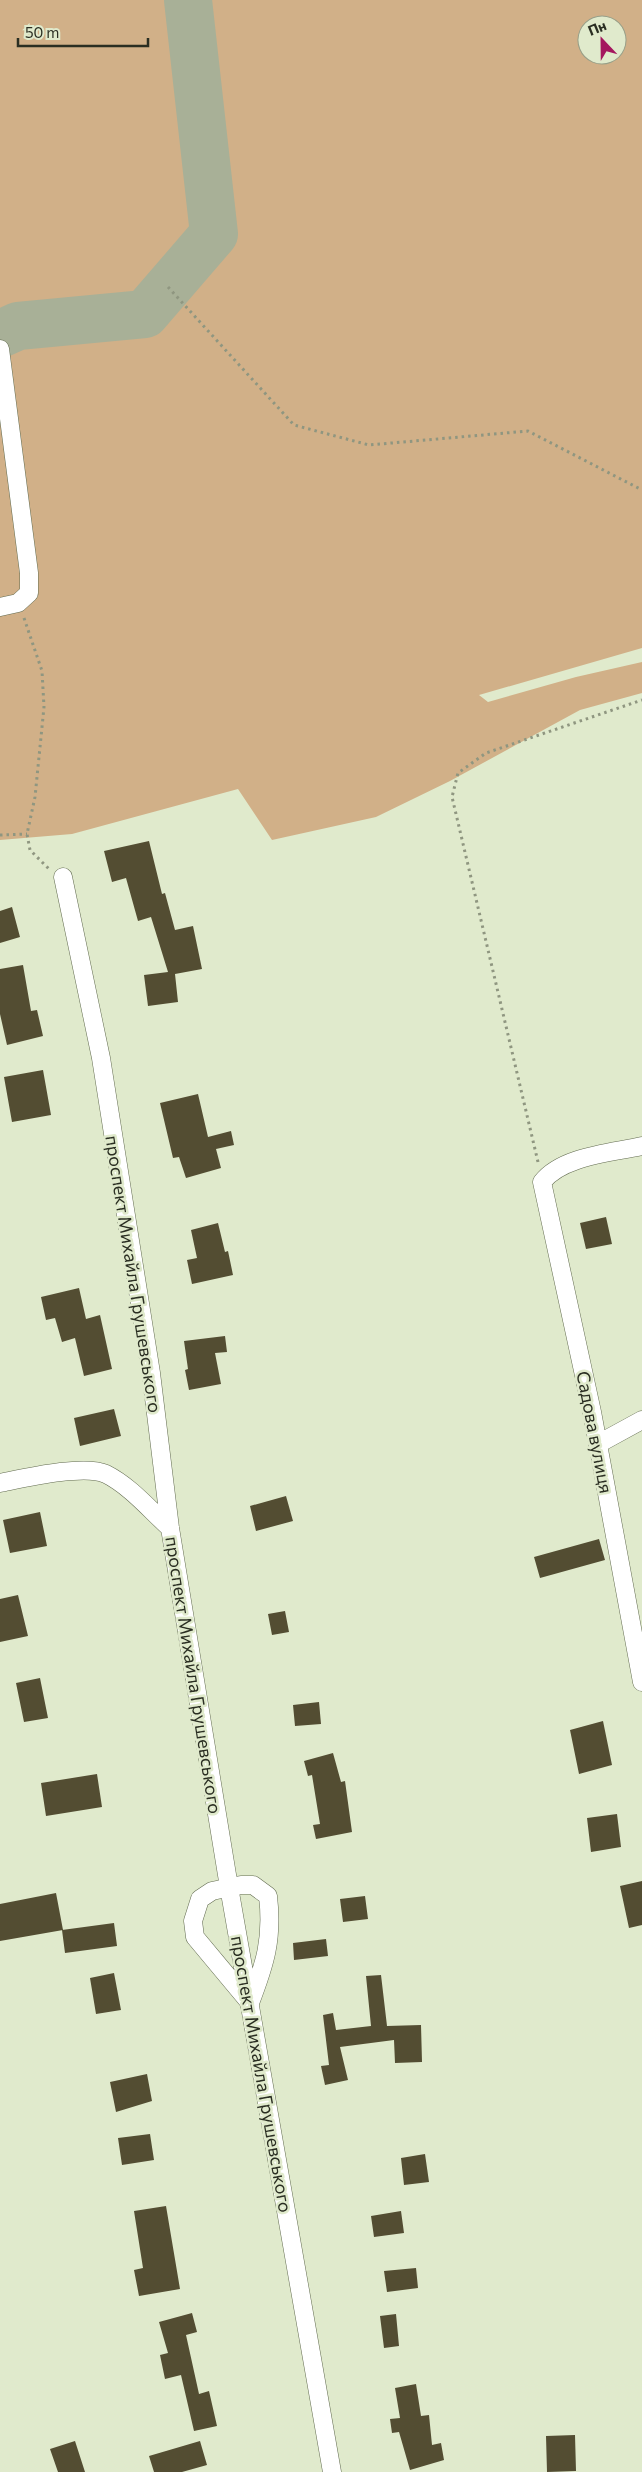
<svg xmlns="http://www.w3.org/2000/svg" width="642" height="2472" viewBox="0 0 642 2472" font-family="Commissioner,sans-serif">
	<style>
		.green { fill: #d1b088; fill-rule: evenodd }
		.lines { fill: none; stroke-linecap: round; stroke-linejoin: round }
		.taxiway { stroke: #a8b097; stroke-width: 48 }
		.building { fill: #534d32 }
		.minor-casing { stroke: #636c51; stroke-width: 19 }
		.path { stroke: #8f9680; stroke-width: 3; stroke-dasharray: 2.5 4; stroke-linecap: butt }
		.minor { stroke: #fff; stroke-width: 18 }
		.labels { text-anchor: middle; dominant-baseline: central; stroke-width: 5; stroke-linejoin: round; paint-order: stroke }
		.street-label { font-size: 18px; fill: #2a2e22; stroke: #e0eacc }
	</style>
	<rect width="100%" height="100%" fill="#e0eacc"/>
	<path class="green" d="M0,0H642V648L479,695L488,702L576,677L642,662V693L580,710L450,781L376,817L272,840L238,789L72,834L0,840ZM587,25H617V55H587Z"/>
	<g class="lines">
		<path class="taxiway" d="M0,334L18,326L145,314L214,234L188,0"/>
	</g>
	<path class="building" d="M149,841L162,894L165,893L175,930L193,926L202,969L175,974L178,1002L148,1006L144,975L168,972L151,917L138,921L126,878L112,882L104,851Z
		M12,907L20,937L0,943V911Z
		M23,965L31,1011L37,1010L43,1036L7,1045L0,1014V969Z
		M43,1070L51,1115L12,1122L4,1077Z
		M198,1094L208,1137L231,1131L234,1145L216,1149L221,1168L186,1178L179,1157L173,1158L160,1103Z
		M606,1217L612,1244L586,1249L580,1223Z
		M218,1223L225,1252L228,1251L233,1275L192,1284L187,1260L197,1258L191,1230Z
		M79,1288L86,1319L100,1315L112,1369L84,1376L75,1338L62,1342L55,1318L46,1320L41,1297Z
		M225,1336L227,1352L215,1353L221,1384L189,1390L185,1370L188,1369L184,1341Z
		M114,1409L121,1436L80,1446L74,1418Z
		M286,1496L293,1521L256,1531L250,1506Z
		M40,1512L47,1546L10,1553L3,1520Z
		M599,1539L605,1560L540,1578L534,1557Z
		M18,1595L28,1636L0,1642V1599Z
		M285,1611L289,1632L272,1635L268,1614Z
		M40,1678L48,1718L24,1722L16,1683Z
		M319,1702L321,1724L295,1726L293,1705Z
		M603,1721L612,1765L579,1774L570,1730Z
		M333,1753L341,1782L345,1781L352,1832L316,1839L313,1825L320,1824L312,1775L308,1776L304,1761Z
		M97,1774L102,1807L46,1816L41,1783Z
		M617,1814L621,1847L591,1852L587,1818Z
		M642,1881V1925L629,1928L620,1886Z
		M56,1893L63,1930L0,1941V1904Z
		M365,1896L368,1919L343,1922L340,1899Z
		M114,1923L117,1946L65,1953L62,1930Z
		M326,1939L328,1956L294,1960L293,1943Z
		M114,1973L121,2010L96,2014L90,1978Z
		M381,1975L387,2026L421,2025L422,2062L395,2063L394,2040L340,2047L348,2080L325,2085L321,2066L329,2065L323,2015L333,2013L336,2030L371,2026L366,1976Z
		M147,2074L152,2101L116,2112L110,2082Z
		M150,2134L154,2160L122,2165L118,2138Z
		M425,2154L429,2182L404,2185L401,2158Z
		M166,2206L180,2289L139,2296L134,2270L143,2268L134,2211Z
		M401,2211L404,2233L374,2237L371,2216Z
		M416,2268L418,2288L387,2292L384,2271Z
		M192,2313L197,2332L186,2335L199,2394L209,2391L217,2426L194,2431L181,2375L165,2379L160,2355L168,2353L159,2322Z
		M396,2314L399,2346L384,2348L380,2316Z
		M416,2384L421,2416L429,2415L432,2445L441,2443L444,2460L410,2470L399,2432L392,2433L390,2419L400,2418L395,2388Z
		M575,2435L576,2471L547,2472L546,2436Z
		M75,2441L85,2472H58L50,2449Z
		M200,2441L207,2465L182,2472H154L149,2456Z"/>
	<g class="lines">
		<g class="minor-casing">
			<path id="minor" d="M0,349L29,573V593L18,603L0,607
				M63,877L101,1058L151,1373L170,1528L229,1887L332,2472
				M642,1146C611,1153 562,1156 542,1182L592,1412L642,1682
				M598,1444L642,1420
				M0,1483C25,1478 84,1464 106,1474C130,1486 150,1510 170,1528
				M241,1885H253L268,1896C273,1939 265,1964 250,2003L195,1937L193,1921L200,1899L212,1891Z"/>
		</g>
		<path class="path" d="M168,287L294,425L369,445L528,431L642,490
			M24,618L42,671L44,707L35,797L27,834L30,850L49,869
			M0,835L27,834
			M538,1162L452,797L458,773L486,753L642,700"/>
		<use href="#minor" class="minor"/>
	</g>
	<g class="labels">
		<g class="street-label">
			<text transform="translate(134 1274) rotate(81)">проспект Михайла Грушевського</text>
			<text transform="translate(595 1432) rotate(79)">Садова вулиця</text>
			<text transform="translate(194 1675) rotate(81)">проспект Михайла Грушевського</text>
			<text transform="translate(262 2074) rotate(80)">проспект Михайла Грушевського</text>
		</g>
	</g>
	<g transform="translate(602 40) rotate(338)"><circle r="24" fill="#e0eacc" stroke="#979f88"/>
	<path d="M0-4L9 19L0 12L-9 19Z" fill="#a4175e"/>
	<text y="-8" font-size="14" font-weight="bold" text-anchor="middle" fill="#2a2e22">Пн</text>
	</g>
	<path d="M18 38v8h130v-8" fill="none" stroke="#2a2e22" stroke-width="2.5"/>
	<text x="25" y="38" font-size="15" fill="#2a2e22" stroke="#e0eacc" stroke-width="4" paint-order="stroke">50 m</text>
</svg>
